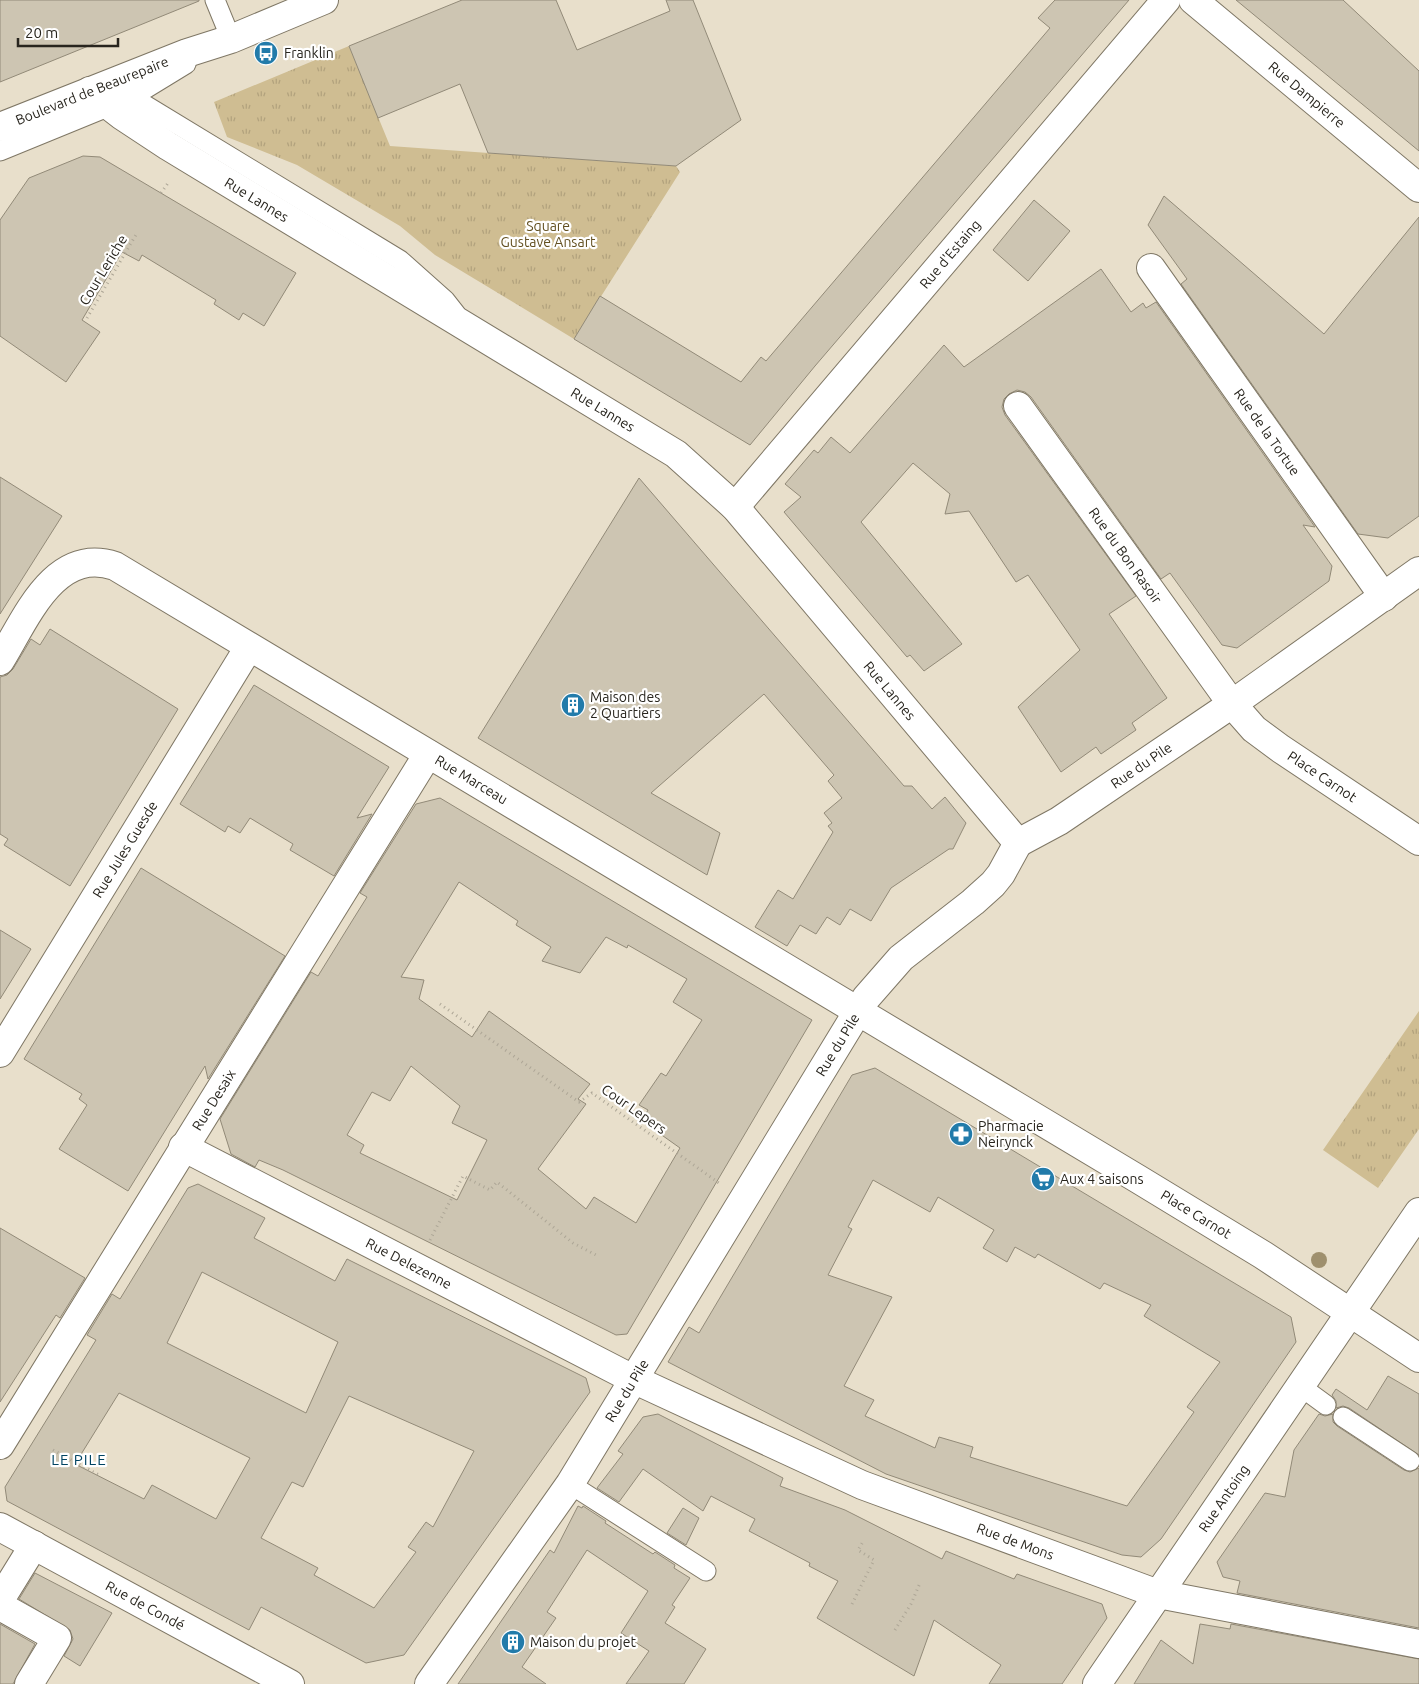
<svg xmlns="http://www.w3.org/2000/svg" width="1419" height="1684" viewBox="0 0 1419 1684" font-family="Ubuntu,sans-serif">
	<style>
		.park { fill: url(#park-tufts) }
		.building { fill: #cdc5b2; stroke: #928a78; fill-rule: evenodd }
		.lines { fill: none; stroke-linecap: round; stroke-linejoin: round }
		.service-casing { stroke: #7f7765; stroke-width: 21 }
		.minor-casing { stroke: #7f7765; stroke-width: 30 }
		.tertiary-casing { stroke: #7f7765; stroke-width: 30 }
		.secondary-casing { stroke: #7f7765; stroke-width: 30 }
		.path { stroke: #ada696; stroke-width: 3; stroke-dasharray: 1 4; stroke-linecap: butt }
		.service { stroke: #fff; stroke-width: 19 }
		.minor { stroke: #fff; stroke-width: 28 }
		.tertiary { stroke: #fff; stroke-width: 28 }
		.secondary { stroke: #fff; stroke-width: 28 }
		.tree { fill: #9f906e }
		.labels { text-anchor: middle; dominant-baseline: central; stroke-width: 4.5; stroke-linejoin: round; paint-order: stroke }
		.poi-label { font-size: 14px; fill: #28251e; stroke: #fff; text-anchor: start }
		.street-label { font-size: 14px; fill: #28251e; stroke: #fff }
		.park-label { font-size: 14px; fill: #635021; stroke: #fff }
		.neighbourhood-label { font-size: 15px; letter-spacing: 1px; fill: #004463; stroke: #fff }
	</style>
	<defs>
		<pattern id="park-tufts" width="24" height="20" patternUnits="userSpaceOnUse" patternTransform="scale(1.25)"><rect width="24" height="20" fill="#cfbd92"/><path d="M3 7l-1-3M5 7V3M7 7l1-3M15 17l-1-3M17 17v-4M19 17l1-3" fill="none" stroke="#b2a27d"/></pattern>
	</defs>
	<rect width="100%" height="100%" fill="#e8dfcb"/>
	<path class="park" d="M349,46L390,146L676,166L680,172L574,339L435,255L400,226L297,165L227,137L214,102Z
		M1419,1011V1129L1378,1188L1323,1150Z"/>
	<path class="building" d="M0,0H199V1L0,82Z
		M462,0H556L577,50L670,11L666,0H693L741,120L676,166L488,153L460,84L378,118L349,46Z
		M1055,0H1129L815,366L750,445L574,339L600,296L741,382L761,357L766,361L1050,28L1038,18Z
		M1236,0H1343L1419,71V151Z
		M83,156L100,157L296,273L264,326L243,313L239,320L214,304L216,300L142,255L139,261L122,252L82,320L100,332L66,382L0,336V220L29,178Z
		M1164,196L1324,334L1419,217V516L1388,538L1358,534L1181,284L1187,279L1148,225Z
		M1034,200L1070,231L1028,281L993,250Z
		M1101,269L1131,312L1143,303L1146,308L1156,302L1315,527L1303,525L1332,566L1329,581L1237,648L1222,645L1170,573L1161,579L1031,397L1025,392L1017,390L1009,394L1004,399L1002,407L1005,415L1136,596L1109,614L1167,698L1132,723L1136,730L1101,754L1096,747L1061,772L1018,707L1080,650L1028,575L1016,582L969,511L945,514L950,494L913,463L861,522L962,644L924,671L910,655L907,657L784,512L801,497L785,484L814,450L818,453L831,437L850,453L944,345L964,367Z
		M0,477L62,516L0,614Z
		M639,478L904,786H912L932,809L945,797L966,823L953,849H949L891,888L871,921L850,909L840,925L827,917L816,934L800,925L787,946L755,927L778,890L793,899L833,832L828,826L832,823L824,813L842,798L828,781L834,775L764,694L651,793L720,833L707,875L478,738Z
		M50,629L178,709L70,886L4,845L8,839L0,834V677L7,675L13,669L31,639L40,645Z
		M254,685L389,767L357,818L372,814L334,876L290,850L293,844L250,818L240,833L228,826L225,832L180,804Z
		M440,798L812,1020L627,1334L616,1335L283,1170L259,1160L255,1167L231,1154L220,1119L311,972L318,976L352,921L367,897L360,893L416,804ZM459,882L518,921L516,925L551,947L542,961L580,973L606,937L627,948L628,945L687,979L673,1002L702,1020L666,1076L661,1073L639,1105L648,1110L642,1121L680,1148L636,1223L594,1197L586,1209L538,1169L586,1104L578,1099L590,1084L489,1011L472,1037L419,999L424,980L401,977ZM411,1066L460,1106L452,1123L487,1140L457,1200L360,1153L364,1145L347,1135L372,1092L390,1101Z
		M141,868L285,956L208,1079L205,1066L128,1191L59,1149L87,1105L79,1099L82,1094L24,1059Z
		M0,930L31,949L0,999Z
		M875,1068L1291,1317L1296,1342L1161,1539L1141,1557L1122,1555L886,1474L668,1362L689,1327L699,1333L852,1075ZM873,1180L930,1212L938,1197L994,1230L983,1248L1007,1262L1015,1247L1035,1258L1038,1254L1100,1289L1104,1283L1151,1305L1144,1316L1220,1362L1187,1407L1194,1412L1127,1506L970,1457L973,1447L939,1437L935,1448L865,1416L874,1400L844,1386L892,1297L828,1275L852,1229L848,1227Z
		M198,1184L265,1218L254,1238L335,1281L347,1259L586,1378L590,1392L404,1655L366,1663L261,1607L249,1630L7,1501L5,1487L96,1340L87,1335L112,1294L120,1299L188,1188ZM202,1272L338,1342L306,1413L167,1343ZM119,1393L250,1458L216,1519L152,1485L144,1499L75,1464ZM349,1396L474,1451L433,1527L426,1522L408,1547L416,1552L374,1608L314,1575L318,1568L261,1538L292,1482L303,1487Z
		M0,1228L85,1278L60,1318L56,1315L0,1402Z
		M1388,1376L1419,1394V1455L1349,1408L1343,1406L1336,1408V1401L1332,1395L1336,1389L1367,1410Z
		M658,1414L783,1478L780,1486L845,1510L942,1559L946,1551L1014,1579L1017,1574L1102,1604L1107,1618L1062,1684H989L1001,1665L934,1620L914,1676L817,1618L838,1581L809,1566L810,1563L749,1531L755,1519L711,1496L703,1511L643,1469L619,1502L597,1488L623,1454L618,1451L643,1417Z
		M1319,1414L1325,1416L1333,1414V1422L1337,1426L1404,1470L1410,1472L1419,1468V1628L1237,1593L1240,1581L1223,1577L1217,1562L1265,1493L1285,1497L1294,1450Z
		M578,1506L582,1508L583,1506L606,1521L605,1523L653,1554L655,1552L675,1565L674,1568L690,1578L672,1605L675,1607L665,1623L706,1649L684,1684H626L649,1651L621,1633L648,1591L587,1550L547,1612L556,1618L522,1667L546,1684H458L550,1550L554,1553Z
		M683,1508L699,1518L686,1545L667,1533Z
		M35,1573L112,1613L80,1666L64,1656L73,1639L70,1630L19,1599Z
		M0,1624L35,1644L13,1684H0Z
		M1200,1624L1230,1629L1231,1624L1419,1659V1684H1134L1161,1640L1193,1664Z"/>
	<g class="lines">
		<g class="service-casing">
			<path id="service" d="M215,0L231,39L221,44
				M98,91L112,90L132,97L400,260L445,300L456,314
				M0,151L132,97L186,64
				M1300,1386L1326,1405
				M1343,1417L1410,1461
				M570,1484L706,1571"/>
		</g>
		<g class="minor-casing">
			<g id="minor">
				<path id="s1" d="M1193,0L1419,188"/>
				<path id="s2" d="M1151,268L1384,597"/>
				<path id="s3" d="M1018,406L1232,704L1419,571"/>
				<path id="s4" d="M735,507L1166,0"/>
				<path id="s5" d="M0,661C26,619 54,546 115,566L1138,1179L1263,1255L1419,1358"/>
				<path id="s6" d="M0,1053L249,647"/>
				<path id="s7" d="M183,1147L633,1379L862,1485L1158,1594L1419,1644"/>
				<path id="s8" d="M0,1445L428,754"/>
				<path id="s9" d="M0,1527L290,1684"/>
				<path d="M0,1600L34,1545"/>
				<path d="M0,1606L57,1638L29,1684"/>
				<path id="s10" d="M429,1684L570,1484L866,998L901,958L973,902L993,884L1001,874L1018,843"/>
				<path id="s11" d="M1097,1684L1419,1212"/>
			</g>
		</g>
		<g class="tertiary-casing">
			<g id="tertiary">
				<path id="s12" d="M90,91L121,115L168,146L676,454L735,507L1018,843L1059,821L1232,704L1254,729L1281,749L1419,841"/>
			</g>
		</g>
		<g class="secondary-casing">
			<g id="secondary">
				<path id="s13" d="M0,127L187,53L231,39L324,0"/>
			</g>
		</g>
		<path class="path" d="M161,193L168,183
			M87,318L137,233
			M440,1004L579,1102L592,1093L719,1183
			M430,1240L463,1176L490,1190L497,1182L573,1243L596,1255
			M53,1450L99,1475
			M852,1604L874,1560L858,1550L864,1540
			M895,1630L911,1604L920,1583"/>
		<use href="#service" class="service"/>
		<use href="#minor" class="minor"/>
		<use href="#tertiary" class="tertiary"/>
		<use href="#secondary" class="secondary"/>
	</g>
	<circle class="tree" cx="1319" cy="1260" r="8"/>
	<defs>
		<g id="bus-disc" transform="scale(1.25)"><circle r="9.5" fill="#227baa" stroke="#fff"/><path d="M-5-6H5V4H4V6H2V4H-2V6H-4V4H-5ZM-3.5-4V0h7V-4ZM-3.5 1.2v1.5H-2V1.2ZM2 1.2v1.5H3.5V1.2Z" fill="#fff"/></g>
		<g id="building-disc" transform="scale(1.25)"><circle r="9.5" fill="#227baa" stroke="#fff"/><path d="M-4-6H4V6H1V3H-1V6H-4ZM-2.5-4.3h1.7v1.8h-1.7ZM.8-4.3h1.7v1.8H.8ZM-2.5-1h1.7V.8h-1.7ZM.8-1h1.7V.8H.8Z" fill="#fff"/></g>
		<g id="pharmacy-disc" transform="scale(1.25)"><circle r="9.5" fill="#227baa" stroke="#fff"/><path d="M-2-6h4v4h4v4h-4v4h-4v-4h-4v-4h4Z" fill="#fff"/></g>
		<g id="supermarket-disc" transform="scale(1.25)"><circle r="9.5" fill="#227baa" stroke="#fff"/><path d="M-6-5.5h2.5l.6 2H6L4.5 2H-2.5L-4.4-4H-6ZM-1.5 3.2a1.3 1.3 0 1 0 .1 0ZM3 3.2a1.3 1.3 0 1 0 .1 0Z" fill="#fff"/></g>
	</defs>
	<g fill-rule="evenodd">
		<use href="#bus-disc" x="266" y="53"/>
		<use href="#building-disc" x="573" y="705"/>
		<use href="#pharmacy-disc" x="961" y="1134"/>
		<use href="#supermarket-disc" x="1043" y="1179"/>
		<use href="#building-disc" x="513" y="1642"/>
	</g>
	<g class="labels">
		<g class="poi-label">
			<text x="284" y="53">Franklin</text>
			<text x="590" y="697">Maison des<tspan x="590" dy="16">2 Quartiers</tspan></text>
			<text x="978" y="1126">Pharmacie<tspan x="978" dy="16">Neirynck</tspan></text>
			<text x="1060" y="1179">Aux 4 saisons</text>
			<text x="530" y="1642">Maison du projet</text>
		</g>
		<g class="street-label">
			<text stroke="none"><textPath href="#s13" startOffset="99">Boulevard de Beaurepaire</textPath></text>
			<text stroke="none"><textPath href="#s1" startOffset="148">Rue Dampierre</textPath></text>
			<text stroke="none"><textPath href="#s12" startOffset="199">Rue Lannes</textPath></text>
			<text stroke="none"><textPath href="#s4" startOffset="332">Rue d'Estaing</textPath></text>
			<text transform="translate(103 270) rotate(-59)">Cour Leriche</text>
			<text stroke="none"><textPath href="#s12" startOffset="604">Rue Lannes</textPath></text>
			<text stroke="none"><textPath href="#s2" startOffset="201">Rue de la Tortue</textPath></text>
			<text stroke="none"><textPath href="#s3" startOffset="184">Rue du Bon Rasoir</textPath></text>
			<text stroke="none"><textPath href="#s12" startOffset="1009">Rue Lannes</textPath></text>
			<text stroke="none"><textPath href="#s12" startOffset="1354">Rue du Pile</textPath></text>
			<text stroke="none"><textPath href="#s12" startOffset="1580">Place Carnot</textPath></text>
			<text stroke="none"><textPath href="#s5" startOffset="579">Rue Marceau</textPath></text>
			<text stroke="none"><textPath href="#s6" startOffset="239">Rue Jules Guesde</textPath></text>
			<text stroke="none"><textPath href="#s10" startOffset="759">Rue du Pile</textPath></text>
			<text stroke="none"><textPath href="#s8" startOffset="406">Rue Desaix</textPath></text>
			<text transform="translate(634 1109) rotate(35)">Cour Lepers</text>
			<text stroke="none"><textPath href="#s5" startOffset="1424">Place Carnot</textPath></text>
			<text stroke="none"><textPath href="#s7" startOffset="254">Rue Delezenne</textPath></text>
			<text stroke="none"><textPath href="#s10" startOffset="354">Rue du Pile</textPath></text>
			<text stroke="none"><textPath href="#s11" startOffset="225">Rue Antoing</textPath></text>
			<text stroke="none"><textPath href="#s7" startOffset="922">Rue de Mons</textPath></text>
			<text stroke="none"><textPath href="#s9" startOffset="165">Rue de Condé</textPath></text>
		</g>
		<g class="park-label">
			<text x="548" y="226">Square<tspan x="548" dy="16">Gustave Ansart</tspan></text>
		</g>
		<g class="neighbourhood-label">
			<text x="79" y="1459">LE PILE</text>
		</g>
	</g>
	<path d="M18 38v8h100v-8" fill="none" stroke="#28251e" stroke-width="2.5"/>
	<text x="25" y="38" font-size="15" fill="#28251e" stroke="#ffffff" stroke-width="4" paint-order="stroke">20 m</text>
</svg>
